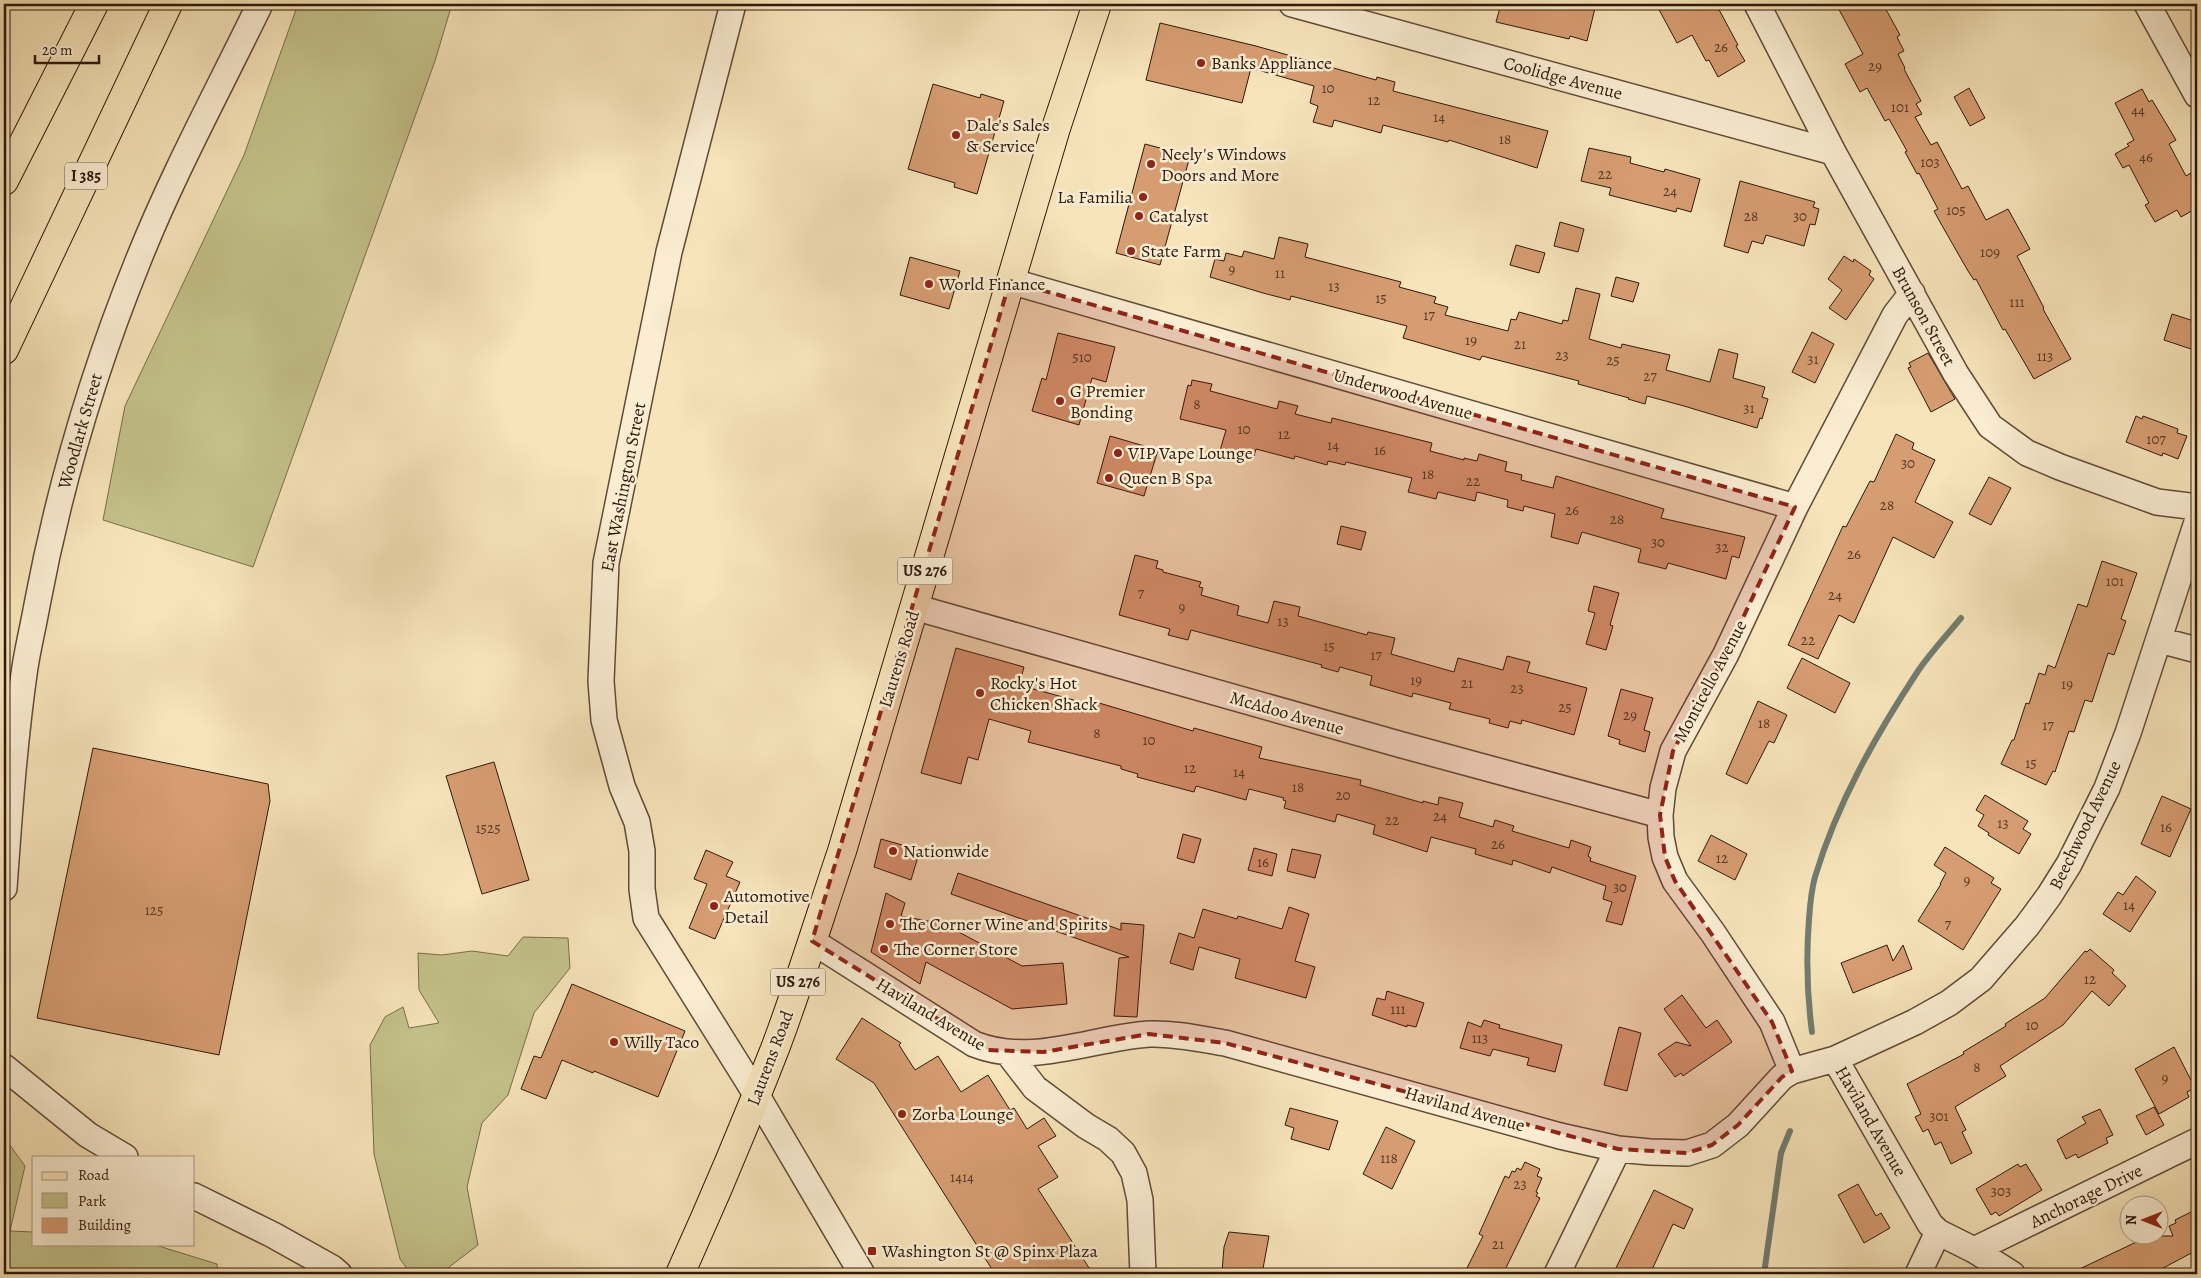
<svg xmlns="http://www.w3.org/2000/svg" width="2201" height="1278" viewBox="0 0 2201 1278" font-family="Alegreya,serif">
	<style>
		.green { fill: #c4c28b; stroke: #796d4b }
		.lines { fill: none; stroke-linecap: round; stroke-linejoin: round }
		.stream { stroke: #717c6f; stroke-width: 6 }
		.building { fill: #d79d72; stroke: #2e180b }
		.minor-casing { stroke: #604b37; stroke-width: 28 }
		.major-casing { stroke: #2e180b; stroke-width: 30 }
		.highway-casing { stroke: #2e180b; stroke-width: 30 }
		.minor { stroke: #faedd2; stroke-width: 25 }
		.major { stroke: #f7e4ba; stroke-width: 28 }
		.highway { stroke: #f7e4ba; stroke-width: 28 }
		.marked { fill: #8f2418; fill-opacity: 0.2; stroke: #8f2418; stroke-width: 4; stroke-dasharray: 10 6; stroke-linejoin: round }
		.poi-dot { fill: #8f2418; stroke: #faedd2; stroke-width: 2 }
		.labels { text-anchor: middle; dominant-baseline: central; stroke-width: 5; stroke-linejoin: round; paint-order: stroke }
		.number-label { font-size: 15px; fill: #583925 }
		.shield { fill: #faedd2; stroke: #6b5847; stroke-width: 1 }
		.shield-label { font-size: 16px; font-weight: bold; fill: #2e180b }
		.poi-label { font-size: 18px; fill: #2e180b; stroke: #faedd2; text-anchor: start }
		.street-label { font-size: 18px; fill: #2e180b; stroke: #faedd2 }
	</style>
	<rect width="100%" height="100%" fill="#f7e4ba"/>
	<filter id="stains"><feTurbulence type="fractalNoise" baseFrequency=".004" numOctaves="4"/><feColorMatrix values="0 0 0 0 .2 0 0 0 0 .09 0 0 0 0 .02 0 0 0 .5 -.17"/></filter>
	<radialGradient id="worn" r=".72"><stop offset=".6" stop-color="#630" stop-opacity="0"/><stop offset="1" stop-color="#630" stop-opacity=".3"/></radialGradient>
	<path class="green" d="M298,4H452L435,61L253,567L103,520L125,406L244,155Z
		M523,937L568,938L570,968L534,1013L508,1095L482,1123L467,1187L478,1245L440,1274H411L400,1259L374,1154L370,1045L385,1017L403,1007L409,1028L439,1023L419,990L418,953L442,955L472,951L508,956Z
		M4,1137L25,1166L10,1231L34,1232V1244H152L217,1264L218,1274H4Z"/>
	<g class="lines">
		<path class="stream" d="M1812,1032C1807,994 1806,957 1809,919C1810,905 1811,891 1815,877C1837,803 1876,735 1918,671C1931,652 1947,635 1961,618
			M1764,1274L1781,1153L1790,1131"/>
	</g>
	<path class="building" d="M1501,4H1596L1587,41L1570,36L1569,39L1496,22Z
		M1656,4H1716L1738,45L1736,46L1745,61L1718,77L1709,60L1706,61L1692,35L1677,43Z
		M1836,4H1883L1900,35L1897,37L1904,51L1898,54L1905,68L1904,69L1921,101L1916,104L1922,114L1915,117L1931,145L1937,142L1962,189L1968,186L1986,220L2008,209L2030,249L2017,256L2044,308L2043,309L2071,359L2034,379L2005,329L2003,330L1976,279L1974,280L1968,271L1940,222L1934,211L1938,209L1919,173L1917,174L1905,152L1907,151L1889,119L1885,121L1867,88L1860,92L1845,64L1863,54Z
		M1160,23L1256,46L1376,80L1377,77L1395,82L1393,91L1548,131L1537,168L1449,140L1448,142L1383,125L1381,133L1334,120L1332,127L1313,122L1318,106L1310,103L1314,86L1251,68L1242,103L1146,80Z
		M933,84L980,98L981,94L1004,101L977,194L954,187L955,183L908,169Z
		M1969,88L1985,118L1970,126L1954,97Z
		M2142,89L2149,102L2152,100L2176,140L2169,144L2186,176L2197,169V208L2181,217L2177,210L2155,222L2145,205L2149,203L2129,165L2123,168L2115,154L2129,146L2127,144L2134,140L2115,103Z
		M1145,144L1190,156L1160,265L1116,253Z
		M1589,148L1631,157L1630,163L1664,172L1665,169L1700,179L1691,212L1677,208L1676,212L1609,195L1611,188L1581,181Z
		M1740,181L1815,202L1813,207L1819,209L1815,225L1810,224L1804,246L1766,235L1763,244L1752,241L1748,253L1724,246Z
		M1560,222L1584,229L1578,252L1554,246Z
		M1279,237L1308,244L1305,257L1401,282L1399,287L1436,297L1434,303L1448,307L1445,315L1508,331L1511,319L1516,320L1519,312L1562,324L1563,320L1568,321L1576,288L1600,294L1589,339L1621,348L1622,344L1670,355L1666,370L1710,382L1719,349L1738,354L1733,378L1765,387L1762,397L1768,399L1762,419L1760,418L1757,428L1684,406L1647,396L1645,404L1628,399L1629,398L1578,384L1579,381L1482,356L1480,360L1403,338L1407,326L1291,296L1290,300L1263,293L1210,277L1215,259L1224,261L1226,253L1242,257L1244,251L1274,259Z
		M1516,245L1545,253L1539,273L1510,265Z
		M1844,256L1853,262L1854,259L1871,271L1869,275L1874,279L1846,320L1829,308L1842,290L1828,279Z
		M910,257L960,271L949,309L900,295Z
		M1616,277L1639,283L1633,302L1611,296Z
		M2172,314L2197,322V351L2164,340Z
		M1812,332L1834,344L1815,383L1792,372Z
		M1058,333L1115,347L1106,382L1092,378L1079,425L1032,411L1042,378L1046,380Z
		M1928,353L1955,399L1931,412L1908,368L1911,367L1909,363Z
		M1192,380L1212,384L1210,391L1214,392L1277,409L1279,401L1298,406L1295,414L1331,423L1332,418L1432,443L1430,451L1464,460V458L1477,461L1479,454L1507,462L1505,471L1522,475L1521,480L1553,488L1556,476L1664,509L1661,518L1745,537L1739,558L1732,556L1726,579L1668,563L1666,569L1638,562L1641,549L1582,532L1578,544L1551,537L1555,514L1524,506L1523,511L1507,507L1508,500L1477,492L1475,501L1438,492L1436,499L1408,492L1412,478L1346,462L1345,465L1328,461L1327,465L1295,456L1294,459L1256,449L1254,456L1238,451L1236,459L1219,454L1226,430L1180,419L1188,385L1191,386Z
		M2136,416L2142,419L2143,416L2178,429L2177,433L2187,436L2178,459L2163,453L2162,456L2126,442Z
		M1896,434L1914,443L1912,449L1935,460L1915,502L1953,522L1934,558L1893,537L1854,623L1839,615L1818,659L1788,645L1843,526L1846,527L1870,481L1874,482Z
		M1110,436L1158,450L1144,496L1097,483Z
		M1989,477L2011,488L1991,525L1969,514Z
		M1341,526L1366,532L1361,550L1337,544Z
		M1135,555L1158,561L1156,568L1163,570V572L1201,582L1199,587L1203,588L1201,595L1239,606L1237,615L1268,623L1274,601L1300,607L1298,616L1367,635L1368,632L1395,638L1391,654L1454,672L1458,658L1503,670L1507,656L1530,662L1527,672L1587,688L1574,735L1522,720L1521,724L1510,721L1508,728L1489,723L1490,719L1449,709L1451,703L1413,693L1412,697L1370,685L1372,676L1340,667L1338,672L1321,667L1322,665L1191,630L1188,640L1168,635L1170,629L1119,615Z
		M2102,561L2137,573L2121,619L2126,621L2114,655L2108,653L2092,702L2085,700L2074,732L2069,731L2055,772L2053,771L2046,785L2001,764L2012,740H2014L2026,703L2029,704L2039,673L2045,675L2048,665L2055,668L2078,604L2087,607Z
		M1594,586L1619,593L1610,625L1613,626L1606,650L1586,644L1595,613L1588,611Z
		M956,648L1024,667L1019,685L1088,704L1089,700L1193,731L1194,728L1262,747L1259,758L1361,780L1360,785L1423,803V801L1438,805L1439,797L1463,803L1459,817L1493,827L1495,820L1514,826L1512,831L1569,848L1571,840L1591,847L1588,856L1591,858L1590,861L1636,876L1622,925L1606,921L1612,902L1603,899L1606,886L1552,867L1550,873L1513,860L1512,865L1475,854L1476,849L1431,837L1427,852L1373,834L1375,825L1337,814L1335,822L1284,808L1286,801L1283,800L1284,798L1249,789L1246,800L1196,786L1194,792L1137,777L1138,774L1121,769V766L1028,742L1031,731L989,719L978,760L968,757L961,784L921,773Z
		M1802,658L1850,683L1835,713L1787,688Z
		M1621,689L1653,698L1644,730L1650,732L1645,752L1619,744L1620,740L1608,736Z
		M1758,701L1787,715L1774,743L1769,741L1747,784L1726,774Z
		M93,748L268,784L270,801L219,1055L37,1018Z
		M494,762L529,880L482,894L446,776Z
		M1985,795L2028,821L2023,829L2031,834L2019,854L1988,835L1989,833L1978,826L1984,815L1976,810Z
		M2162,796L2191,809L2170,857L2141,844Z
		M1183,834L1201,839L1194,863L1177,858Z
		M1711,835L1747,854L1735,880L1698,861Z
		M881,839L920,850L911,880L874,867Z
		M1945,847L1994,878L1991,883L2001,889L1963,950L1918,921L1941,884H1940L1946,873L1934,865Z
		M1254,848L1277,854L1272,876L1248,870Z
		M1292,849L1321,855L1315,878L1287,871Z
		M706,850L733,862L726,876L740,882L715,939L689,928L707,884L694,879Z
		M958,873L1121,930V923L1144,925L1137,1017L1114,1016L1119,958L1129,957L951,894Z
		M2136,876L2156,892L2130,932L2103,914L2118,892L2123,895Z
		M886,893L905,903L901,916L944,924L1022,966L1063,963L1067,1004L1012,1009L926,962L920,984L871,952Z
		M1289,907L1309,914L1295,961L1315,967L1306,998L1235,978L1240,959L1199,947L1193,970L1170,963L1179,933L1194,938L1203,909L1237,919L1238,916L1282,929Z
		M1887,945L1893,961L1903,945L1912,969L1853,993L1841,963Z
		M2090,949L2114,970L2112,973L2126,986L2109,1006L2092,991L2063,1025L2000,1066L2006,1076L1955,1107L1966,1130L1962,1132L1972,1153L1951,1164L1941,1142L1935,1145L1928,1129L1923,1132L1915,1117L1921,1114L1907,1084L1964,1054L1963,1052L2006,1026L2005,1024L2045,998L2085,951L2087,952Z
		M572,984L685,1031L658,1097L594,1071L593,1073L562,1060L546,1099L521,1089L534,1056L541,1058Z
		M1387,991L1424,1003L1416,1027L1407,1025V1027L1372,1015L1377,998L1385,1000Z
		M1682,995L1706,1028L1717,1020L1732,1042L1683,1076L1681,1073L1675,1077L1658,1054L1676,1042L1691,1046L1664,1009Z
		M862,1018L901,1043L899,1045L915,1070L938,1056L961,1092L988,1075L1010,1110L1014,1108L1027,1129L1044,1118L1056,1136L1038,1146L1058,1177L1038,1189L1093,1274H995L874,1083L836,1059Z
		M1484,1020L1500,1025L1499,1028L1562,1045L1555,1072L1527,1065L1529,1058L1493,1049L1490,1056L1460,1048L1468,1022L1481,1027Z
		M1619,1027L1641,1033L1627,1091L1604,1085Z
		M2174,1047L2195,1088L2187,1092L2189,1097L2159,1114L2135,1069Z
		M2154,1107L2164,1125L2146,1135L2136,1116Z
		M1290,1108L1338,1121L1329,1150L1291,1139L1294,1128L1285,1125Z
		M2100,1109L2113,1135L2106,1138L2108,1143L2078,1158L2076,1154L2066,1159L2057,1140L2086,1123L2082,1117Z
		M1386,1127L1415,1141L1392,1189L1363,1174Z
		M1525,1162L1540,1169L1537,1176L1542,1178L1536,1192L1538,1193L1536,1196L1540,1198L1503,1274H1464L1483,1236L1479,1234L1505,1176L1509,1178L1512,1171L1515,1172L1517,1168L1521,1170Z
		M2018,1164L2020,1167L2026,1164L2042,1190L1999,1216L1996,1212L1991,1215L1976,1189Z
		M1858,1184L1876,1216L1881,1213L1890,1228L1864,1243L1838,1195Z
		M1654,1190L1693,1209L1684,1229L1673,1224L1650,1274H1613Z
		M2197,1209V1250L2152,1274H2069L2149,1236H2173L2169,1226L2176,1223L2175,1220Z
		M1229,1232L1269,1236L1262,1274H1224V1272H1222L1224,1247Z"/>
	<g class="lines">
		<g class="minor-casing">
			<path id="minor" d="M733,4L669,252L606,563L601,681L604,720L622,786L637,822L642,851V889L646,918L756,1094L862,1274
				M1292,4L1833,152
				M1757,4L1833,152L1956,374L1990,426L2027,453L2060,467L2157,502L2197,507
				M2147,4L2197,95
				M1010,281L1795,507
				M914,607L1402,745L1660,815
				M2159,640L2197,650
				M4,888C9,817 14,745 24,674C27,651 33,628 37,605C59,488 93,372 138,261C173,173 219,89 260,4
				M812,941L974,1044C1031,1067 1091,1038 1149,1034C1174,1033 1201,1039 1225,1043L1560,1136L1618,1149L1650,1152L1687,1153L1712,1145L1738,1125L1782,1077L1792,1071L1835,1059L1915,1022L1949,1003L1981,979L2027,926L2049,896L2069,864L2107,788L2128,733L2197,522
				M1008,1053L1035,1088L1086,1126L1108,1139L1123,1153L1134,1173L1140,1200L1143,1274
				M1835,1059L1930,1224L1938,1232L1974,1250L2012,1274
				M4,1067L88,1135L125,1157
				M1792,1071L1772,1022L1713,933L1675,881L1665,857L1661,837L1660,815L1663,788L1673,751L1726,654L1795,507L1895,315L1912,293
				M194,1196L273,1235L332,1268L339,1274
				M1974,1250L2197,1141
				M1557,1274L1618,1149
				M1918,1274L1938,1232"/>
		</g>
		<g class="major-casing">
			<path id="major" d="M680,1274C714,1199 746,1123 776,1046C800,982 820,916 842,851L1056,128L1097,4"/>
		</g>
		<g class="highway-casing">
			<path id="highway" d="M4,181L94,4
				M4,350L168,4"/>
		</g>
		<use href="#minor" class="minor"/>
		<use href="#major" class="major"/>
		<use href="#highway" class="highway"/>
	</g>
	<path class="marked" d="M1010,281L1795,507L1726,654L1673,751L1660,815L1665,857L1675,881L1772,1022L1792,1071L1782,1077L1738,1125L1712,1145L1687,1153L1618,1149L1225,1043L1149,1034L1043,1052L988,1050L812,941Z"/>
	<g class="poi-dot">
		<circle cx="1201" cy="63" r="5"/>
		<circle cx="956" cy="135" r="5"/>
		<circle cx="1151" cy="164" r="5"/>
		<circle cx="1143" cy="197" r="5"/>
		<circle cx="1139" cy="216" r="5"/>
		<circle cx="1131" cy="251" r="5"/>
		<circle cx="929" cy="284" r="5"/>
		<circle cx="1060" cy="401" r="5"/>
		<circle cx="1118" cy="453" r="5"/>
		<circle cx="1109" cy="478" r="5"/>
		<circle cx="980" cy="693" r="5"/>
		<circle cx="893" cy="851" r="5"/>
		<circle cx="714" cy="906" r="5"/>
		<circle cx="890" cy="924" r="5"/>
		<circle cx="884" cy="949" r="5"/>
		<circle cx="614" cy="1042" r="5"/>
		<circle cx="902" cy="1114" r="5"/>
		<rect x="867" y="1246" width="10" height="10" rx="2.5"/>
	</g>
	<g class="labels">
		<g class="number-label">
			<text x="1721" y="47">26</text>
			<text x="1875" y="66">29</text>
			<text x="1328" y="88">10</text>
			<text x="1374" y="100">12</text>
			<text x="1900" y="107">101</text>
			<text x="2138" y="110">44</text>
			<text x="1439" y="117">14</text>
			<text x="1505" y="139">18</text>
			<text x="2146" y="157">46</text>
			<text x="1930" y="162">103</text>
			<text x="1605" y="174">22</text>
			<text x="1670" y="191">24</text>
			<text x="1956" y="210">105</text>
			<text x="1751" y="216">28</text>
			<text x="1800" y="216">30</text>
			<text x="1990" y="252">109</text>
			<text x="1232" y="269">9</text>
			<text x="1280" y="273">11</text>
			<text x="1334" y="286">13</text>
			<text x="1381" y="298">15</text>
			<text x="2017" y="302">111</text>
			<text x="1429" y="315">17</text>
			<text x="1471" y="340">19</text>
			<text x="1520" y="344">21</text>
			<text x="1562" y="355">23</text>
			<text x="2045" y="356">113</text>
			<text x="1082" y="357">510</text>
			<text x="1813" y="359">31</text>
			<text x="1613" y="360">25</text>
			<text x="1650" y="376">27</text>
			<text x="1197" y="404">8</text>
			<text x="1749" y="408">31</text>
			<text x="1244" y="429">10</text>
			<text x="1284" y="434">12</text>
			<text x="2156" y="439">107</text>
			<text x="1333" y="445">14</text>
			<text x="1380" y="450">16</text>
			<text x="1908" y="463">30</text>
			<text x="1428" y="474">18</text>
			<text x="1473" y="481">22</text>
			<text x="1887" y="505">28</text>
			<text x="1572" y="510">26</text>
			<text x="1617" y="519">28</text>
			<text x="1658" y="542">30</text>
			<text x="1722" y="547">32</text>
			<text x="1854" y="554">26</text>
			<text x="2115" y="581">101</text>
			<text x="1141" y="593">7</text>
			<text x="1835" y="595">24</text>
			<text x="1182" y="607">9</text>
			<text x="1283" y="621">13</text>
			<text x="1808" y="640">22</text>
			<text x="1329" y="646">15</text>
			<text x="1376" y="655">17</text>
			<text x="1416" y="680">19</text>
			<text x="1467" y="683">21</text>
			<text x="2067" y="684">19</text>
			<text x="1517" y="688">23</text>
			<text x="1565" y="707">25</text>
			<text x="1630" y="715">29</text>
			<text x="1764" y="723">18</text>
			<text x="2048" y="725">17</text>
			<text x="1097" y="733">8</text>
			<text x="1149" y="740">10</text>
			<text x="2031" y="763">15</text>
			<text x="1190" y="768">12</text>
			<text x="1239" y="772">14</text>
			<text x="1298" y="787">18</text>
			<text x="1343" y="795">20</text>
			<text x="1440" y="816">24</text>
			<text x="1392" y="820">22</text>
			<text x="2003" y="823">13</text>
			<text x="2166" y="827">16</text>
			<text x="488" y="828">1525</text>
			<text x="1498" y="844">26</text>
			<text x="1722" y="858">12</text>
			<text x="1263" y="862">16</text>
			<text x="1967" y="880">9</text>
			<text x="1620" y="887">30</text>
			<text x="2129" y="905">14</text>
			<text x="154" y="910">125</text>
			<text x="1948" y="924">7</text>
			<text x="2090" y="979">12</text>
			<text x="1398" y="1009">111</text>
			<text x="2032" y="1025">10</text>
			<text x="1480" y="1038">113</text>
			<text x="1977" y="1067">8</text>
			<text x="2165" y="1078">9</text>
			<text x="1939" y="1116">301</text>
			<text x="1389" y="1158">118</text>
			<text x="962" y="1177">1414</text>
			<text x="1520" y="1184">23</text>
			<text x="2001" y="1191">303</text>
			<text x="1498" y="1244">21</text>
		</g>
		<g class="shield">
			<rect x="65" y="162.5" width="42" height="27" rx="4"/>
			<rect x="897.5" y="557.5" width="55" height="27" rx="4"/>
			<rect x="770.5" y="968.5" width="55" height="27" rx="4"/>
		</g>
		<g class="shield-label">
			<text x="86" y="176">I 385</text>
			<text x="925" y="571">US 276</text>
			<text x="798" y="982">US 276</text>
		</g>
		<g class="poi-label">
			<text x="1211" y="63">Banks Appliance</text>
			<text x="966" y="125">Dale's Sales<tspan x="966" dy="21">&amp; Service</tspan></text>
			<text x="1161" y="154">Neely's Windows<tspan x="1161" dy="21">Doors and More</tspan></text>
			<text x="1133" y="197" text-anchor="end">La Familia</text>
			<text x="1149" y="216">Catalyst</text>
			<text x="1141" y="251">State Farm</text>
			<text x="939" y="284">World Finance</text>
			<text x="1070" y="391">G Premier<tspan x="1070" dy="21">Bonding</tspan></text>
			<text x="1128" y="453">VIP Vape Lounge</text>
			<text x="1119" y="478">Queen B Spa</text>
			<text x="990" y="683">Rocky's Hot<tspan x="990" dy="21">Chicken Shack</tspan></text>
			<text x="903" y="851">Nationwide</text>
			<text x="724" y="896">Automotive<tspan x="724" dy="21">Detail</tspan></text>
			<text x="900" y="924">The Corner Wine and Spirits</text>
			<text x="894" y="949">The Corner Store</text>
			<text x="624" y="1042">Willy Taco</text>
			<text x="912" y="1114">Zorba Lounge</text>
			<text x="882" y="1251">Washington St @ Spinx Plaza</text>
		</g>
		<g class="street-label">
			<text transform="translate(1563 78) rotate(15)">Coolidge Avenue</text>
			<text transform="translate(1924 316) rotate(61)">Brunson Street</text>
			<text transform="translate(1403 394) rotate(16)">Underwood Avenue</text>
			<text transform="translate(80 431) rotate(-74)">Woodlark Street</text>
			<text transform="translate(623 487) rotate(-79)">East Washington Street</text>
			<text transform="translate(899 659) rotate(-73)">Laurens Road</text>
			<text transform="translate(1710 681) rotate(-62)">Monticello Avenue</text>
			<text transform="translate(1287 713) rotate(16)">McAdoo Avenue</text>
			<text transform="translate(2085 825) rotate(-64)">Beechwood Avenue</text>
			<text transform="translate(931 1014) rotate(31)">Haviland Avenue</text>
			<text transform="translate(770 1058) rotate(-69)">Laurens Road</text>
			<text transform="translate(1465 1109) rotate(16)">Haviland Avenue</text>
			<text transform="translate(1871 1121) rotate(60)">Haviland Avenue</text>
			<text transform="translate(2086 1196) rotate(-26)">Anchorage Drive</text>
		</g>
	</g>
	<rect width="2201" height="1278" fill="none" stroke="#f7e4ba" stroke-width="20"/>
	<rect x="5" y="5" width="2191" height="1268" fill="none" stroke="#2e180b" stroke-width="2.5"/>
	<rect x="10" y="10" width="2181" height="1258" fill="none" stroke="#2e180b"/>
	<rect x="32" y="1156" width="162" height="90" fill="#faedd2" stroke="#a89882"/>
	<rect x="42" y="1172" width="25" height="8" fill="#f7e4ba" stroke="#a89882"/>
	<text x="78" y="1180" font-size="15" fill="#2e180b">Road</text>
	<rect x="42" y="1193" width="25" height="15" fill="#c4c28b" stroke="#a89882"/>
	<text x="78" y="1206" font-size="15" fill="#2e180b">Park</text>
	<rect x="42" y="1218" width="25" height="15" fill="#d79d72" stroke="#a89882"/>
	<text x="78" y="1230" font-size="15" fill="#2e180b">Building</text>
	<g transform="translate(2144 1220) rotate(270)"><circle r="24" fill="#faedd2" stroke="#a89882"/>
	<path d="M0-4L9 19L0 12L-9 19Z" fill="#8f2418"/>
	<text y="-8" font-size="14" font-weight="bold" text-anchor="middle" fill="#2e180b">N</text>
	</g>
	<path d="M35 55v8h64v-8" fill="none" stroke="#2e180b" stroke-width="2.5"/>
	<text x="42" y="55" font-size="15" fill="#2e180b" stroke="#faedd2" stroke-width="4" paint-order="stroke">20 m</text>
	<rect width="100%" height="100%" filter="url(#stains)"/>
	<rect width="100%" height="100%" fill="url(#worn)"/>
</svg>
